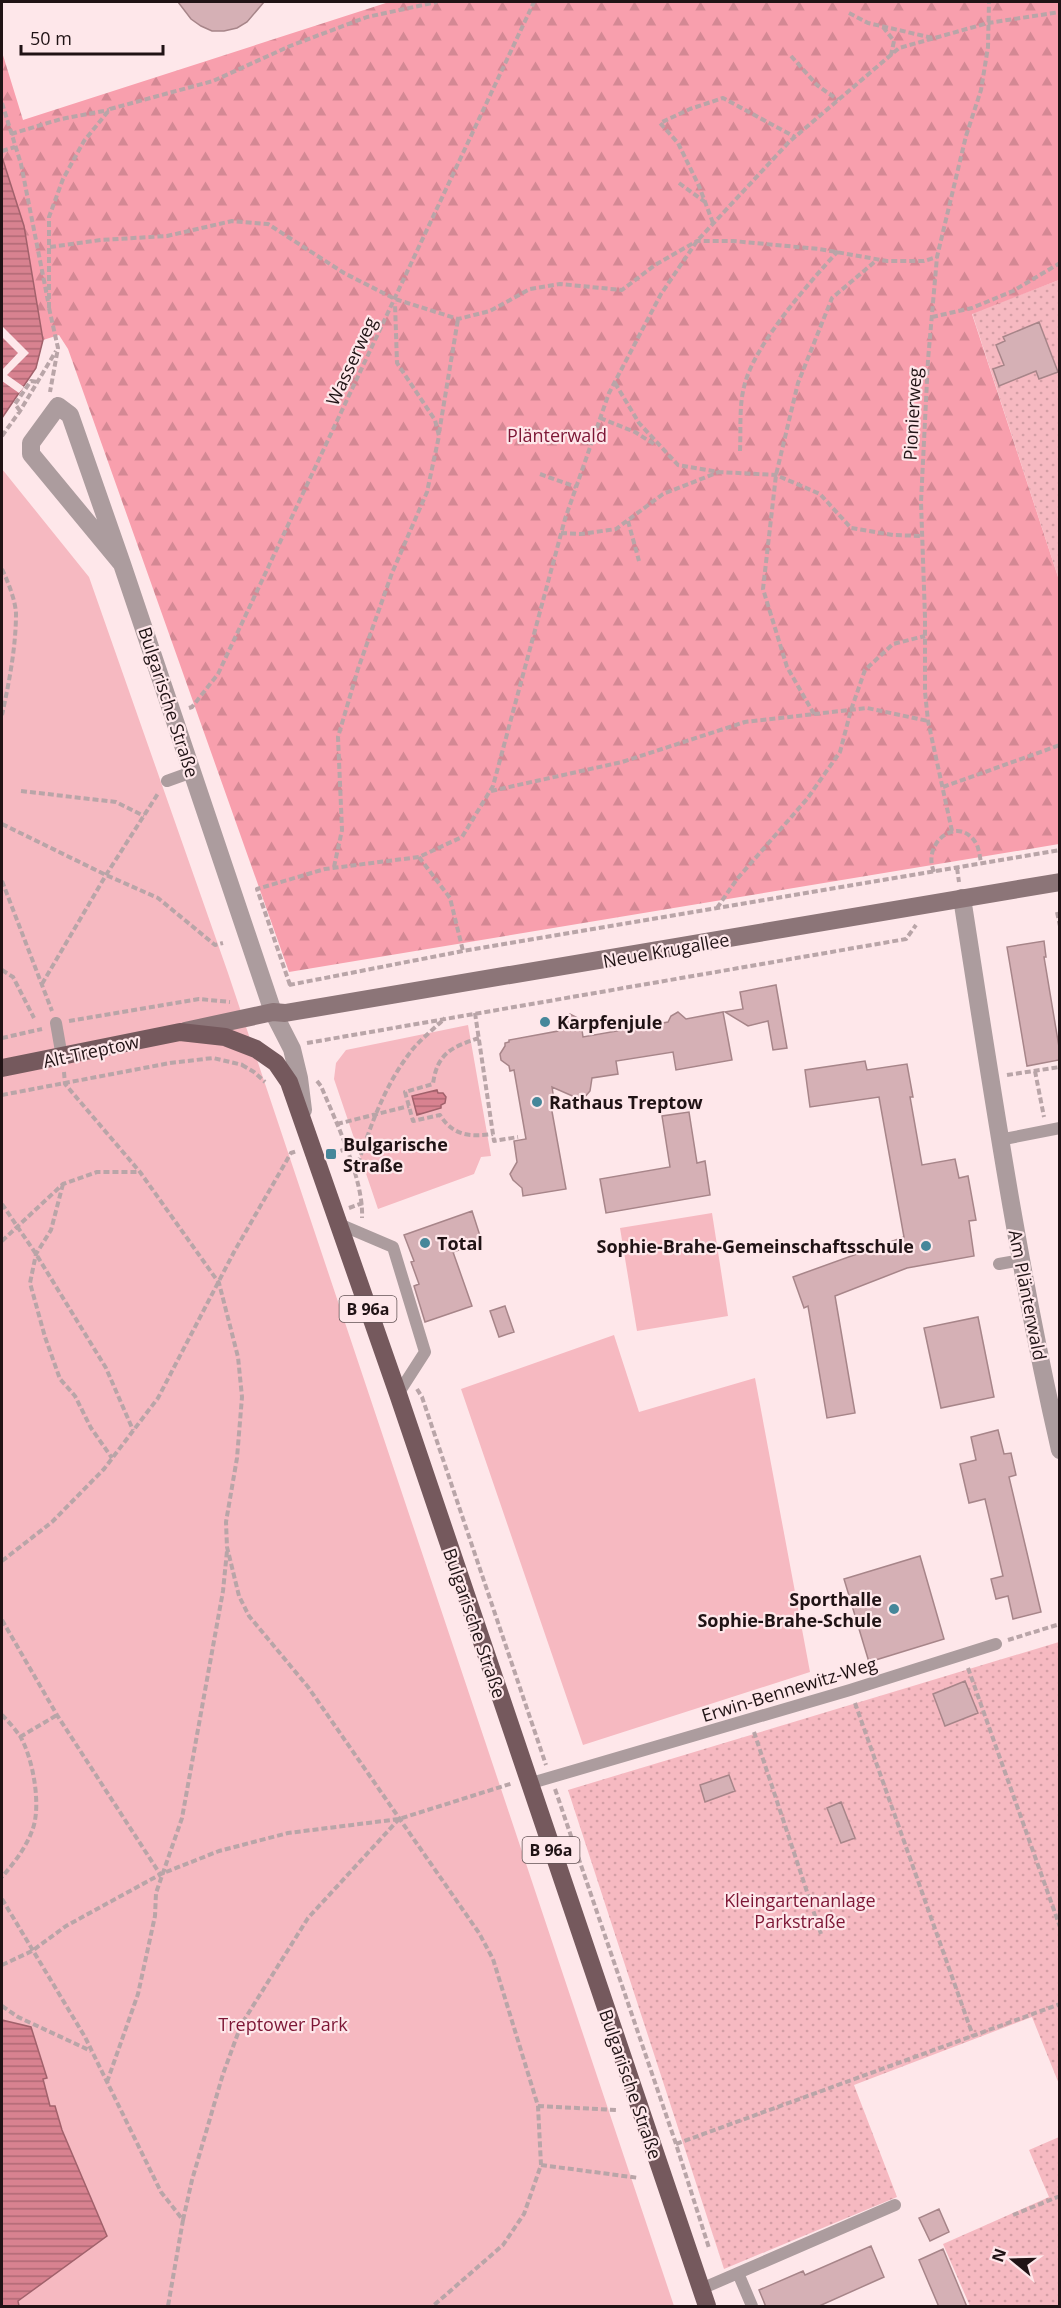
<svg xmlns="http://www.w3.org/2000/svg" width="1061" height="2308" viewBox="0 0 1061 2308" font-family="'Open Sans',sans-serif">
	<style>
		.grass { fill: url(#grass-dots) }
		.forest { fill: url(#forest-firs) }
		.park { fill: #f6b9c1 }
		.water { fill: url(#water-rules); stroke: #a1616b; stroke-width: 1.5 }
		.pier { fill: #fee7ea }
		.building { fill: #d5b0b5; stroke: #a78589; stroke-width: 1.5 }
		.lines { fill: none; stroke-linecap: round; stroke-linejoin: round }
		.path { stroke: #b9a5a8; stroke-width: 4; stroke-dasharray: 6 3; stroke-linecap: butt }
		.lane { stroke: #ac9c9e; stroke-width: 12 }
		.street { stroke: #ac9c9e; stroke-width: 18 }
		.secondary { stroke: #8c7578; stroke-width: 18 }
		.primary { stroke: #75595d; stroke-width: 18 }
		.poi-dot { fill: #46879a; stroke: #fee7ea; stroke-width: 2 }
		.labels { text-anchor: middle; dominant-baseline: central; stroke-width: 4.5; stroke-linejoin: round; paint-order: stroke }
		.shield { fill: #fee7ea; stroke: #635355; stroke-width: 1.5 }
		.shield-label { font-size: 16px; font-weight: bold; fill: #201315 }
		.street-label { font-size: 18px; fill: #201315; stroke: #fee7ea }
		.park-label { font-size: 18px; fill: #7d1635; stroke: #fee7ea }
		.poi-label { font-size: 18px; font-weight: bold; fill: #201315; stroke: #fee7ea; text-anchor: start }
	</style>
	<defs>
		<pattern id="grass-dots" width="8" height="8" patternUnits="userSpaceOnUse" patternTransform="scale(1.5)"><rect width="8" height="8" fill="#f6b9c1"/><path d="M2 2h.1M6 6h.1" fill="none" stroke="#d39ea5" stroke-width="1.8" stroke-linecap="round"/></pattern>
		<pattern id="forest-firs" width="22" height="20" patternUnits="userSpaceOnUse" patternTransform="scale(1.5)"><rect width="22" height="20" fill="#f89fad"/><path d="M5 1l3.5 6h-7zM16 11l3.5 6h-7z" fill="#d48894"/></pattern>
		<pattern id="water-rules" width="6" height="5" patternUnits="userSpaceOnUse" patternTransform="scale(1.5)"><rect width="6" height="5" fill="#d88290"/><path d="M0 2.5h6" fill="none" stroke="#af6974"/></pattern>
	</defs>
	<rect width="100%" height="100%" fill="#fee7ea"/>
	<path class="grass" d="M1059,280V580L972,313Z
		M1059,1642V2084L1032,2017L854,2085L897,2197L724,2269L568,1790Z
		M1059,2137V2306H970L943,2244L1049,2197L1029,2150Z"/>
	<path class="forest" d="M389,2H1059V280L972,314L1059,580V844L289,972L68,349L59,335L43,340L24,226L2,157V52L23,120Z"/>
	<path class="park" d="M2,469L89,577L228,973L674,2306H2Z
		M468,1025L491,1156L481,1157L474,1174L378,1209L334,1079L336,1063L346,1050Z
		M712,1213L728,1316L637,1331L620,1228Z
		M614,1335L639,1412L755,1378L810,1672L583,1745L461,1389Z"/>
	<path class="water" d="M2,157L24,226L43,340L36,368L2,418Z
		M437,1090L438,1093H443L446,1097L445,1103L441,1105V1108L417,1115L412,1096Z
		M2,2020L31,2027L47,2078L43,2079L50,2106H55L62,2130L107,2236L18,2301L19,2306H2Z"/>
	<path class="pier" d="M2,326L29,353L7,375L24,387L19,393L2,381V370L18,353L2,337Z"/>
	<path class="building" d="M178,2H264L247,22L237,28L224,31H212L201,26L191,19Z
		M1039,322L1058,372L1039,379L1036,371L999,386L993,369L1004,365L996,345L1005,341L1003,337Z
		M1044,941L1046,957H1044L1059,1047V1060L1027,1066L1007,947Z
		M776,985L787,1048L773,1050L768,1021L748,1026L725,1012L743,1009L740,992Z
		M678,1012L686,1019L723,1012L732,1060L676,1070L673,1052L616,1061L618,1074L592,1078L590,1091L584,1098H577L552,1087L555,1106H551L566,1189L523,1196L522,1188L513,1180L510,1174L517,1162L514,1141L526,1139L514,1070L510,1071L509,1066L501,1060L500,1054L505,1046V1043L509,1042V1040L558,1031L561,1019L570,1014L576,1017L581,1023L583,1037L668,1022L671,1016Z
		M865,1061L867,1070L907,1064L913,1097H910L922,1165L955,1159L959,1178L968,1176L976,1220L969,1221L974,1256L907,1268L835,1296L855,1413L827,1418L808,1306L804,1308L793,1277L904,1237L879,1097L810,1107L805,1070Z
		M689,1112L697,1163L705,1161L710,1195L606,1213L600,1179L670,1167L662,1116Z
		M472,1211L482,1242L453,1252L472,1306L425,1322L414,1286L419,1284L411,1262L414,1261L404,1235Z
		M505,1306L514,1332L499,1337L490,1311Z
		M978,1317L994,1397L941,1408L924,1328Z
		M998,1430L1004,1454L1011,1453L1016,1475L1009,1477L1041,1612L1013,1619L1008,1596L996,1599L991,1579L1003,1576L985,1499L969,1503L960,1464L976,1460L971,1437Z
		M920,1556L944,1639L869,1662L844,1579Z
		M965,1681L978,1713L945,1726L933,1694Z
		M729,1775L735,1791L705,1802L700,1785Z
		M841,1802L855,1838L841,1843L827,1808Z
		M939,2209L949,2232L930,2241L919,2218Z
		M871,2246L884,2277L817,2307H766L759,2290L803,2271L805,2275Z
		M943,2249L967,2307H939L919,2260Z"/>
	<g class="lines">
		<path class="path" d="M849,13L868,23L933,38
			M883,27L894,41L891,55
			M791,56L817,85L838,100
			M2,103L21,164L48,301
			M11,134L61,119L109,110
			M2,151L15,147
			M679,183L705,202
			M713,223L699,186L678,143L660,123L690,109L723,98L795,137
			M50,247L101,240L167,236L232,221L268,224L344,273L395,299L458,319L490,311L530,289L560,284L622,290L655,265L697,241H733L819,249L887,261H924L937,257
			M49,308V217L63,179L84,141L110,109L213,81L290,46L367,17L437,2
			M49,308L58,348L50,392
			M932,317L972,308L1013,291L1060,263
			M615,383L639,423L678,465L719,472L776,475L820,494L851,528L893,535L922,536
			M20,411L15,404L31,381L38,382
			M600,418L635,432L654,444
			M439,433L458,319
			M2,436L20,411L56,351
			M740,451C741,430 739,406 744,387C753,346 809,283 838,251
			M540,474L576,487
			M628,521L639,561
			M561,533L581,534L616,529L663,494L719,472
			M2,569C8,582 15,599 16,613C16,647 9,683 2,715
			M189,708L192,707L218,674L534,2
			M814,714L787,667L763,589L776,475L798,383L832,298L878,259
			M943,787L1060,745
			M21,791L116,802L144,816
			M491,791L622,762L745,722L867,708L928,721
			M2,824L106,875L158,898L215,945L223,943
			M952,831L928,721L925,692V617L921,502L928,360L937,257L966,136L981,90L988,47L989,2
			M419,857L450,898L463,951
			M334,867L342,830L338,737L358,669L392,573L427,492L439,436L435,420L397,363L395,303
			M957,868L959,882
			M934,872C921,842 960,813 977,845C979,850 980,857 981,863
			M2,881L52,1011
			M717,908L737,879L807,799L840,752L851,710L865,670L893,644L925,636
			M1057,912L1060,926
			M2,970L13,977L34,1018
			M42,984L106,875L159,792
			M289,985L463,951L1060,850
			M290,985L257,889L325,869L419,857L462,837L493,786L565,519L609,393L661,294L697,241L789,142L899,48L988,23L1060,12
			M475,1013L494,1141L518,1137
			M69,1021L199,999L230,1002
			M2,1038L42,1029
			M479,1038C452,1047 437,1053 433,1084L405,1092L413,1121L440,1115C453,1136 470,1137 493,1134
			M307,1043L906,939L916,925
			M242,1065L254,1072L265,1082
			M1035,1071L1044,1117
			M64,1072L65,1084L140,1172L219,1283L238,1357L242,1397L237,1458L226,1522L227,1547L239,1596L249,1616L308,1687L479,1933L493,1959L538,2106L541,2165L524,2214L503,2245L433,2306
			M1007,1075L1060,1067
			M317,1081L321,1086C336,1122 364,1180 362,1218
			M2,1095L170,1063L213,1058L243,1065
			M337,1124L409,1106
			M332,1154L346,1149
			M355,1172C369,1131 382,1090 409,1054C418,1041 433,1030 445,1018
			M63,1184L51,1230L36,1254L30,1283L45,1337L60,1379L75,1396L91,1428L112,1458
			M2,1204L36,1254L106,1368L133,1430
			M349,1208L363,1203
			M2,1241L63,1184L97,1172H140
			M417,1389L422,1397L546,1765
			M2,1561L52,1522L104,1469L158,1398L234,1252L291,1153L297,1151
			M2,1620L57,1715L160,1874
			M1008,1640L1060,1624
			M968,1668L1060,1927
			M855,1703L973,2036
			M2,1715C8,1721 15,1729 20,1736C33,1758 42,1807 32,1831C25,1849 14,1863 2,1877
			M754,1732L821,1934
			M20,1737L57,1715
			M555,1789L676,2144L709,2248
			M2,1899L85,2037L161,2192L183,2220L168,2306
			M2,1965L32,1951L66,1926L161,1874L219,1851L288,1833L399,1819L513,1783
			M2,2006L18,2017L91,2051
			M107,2082L138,1994L155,1916L156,1893L182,1818L223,1591L227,1551
			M538,2106L616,2110
			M676,2144L1060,2004
			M541,2165L639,2178
			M1013,2215L1060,2196
			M183,2220L192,2180L223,2074L241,2025L308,1918L399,1819"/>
		<path class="lane" d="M167,781L192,772
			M56,1023L62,1057
			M999,1140L1060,1128
			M339,1224L393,1247L425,1352L398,1394
			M999,1264L1021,1260
			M528,1784L850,1690L996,1644
			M738,2273L752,2306
			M701,2289L895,2205"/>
		<path class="street" d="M122,564L31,454V443L58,406L70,415L122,564L273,1012L292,1049L299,1078L303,1110
			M962,898C991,1083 1018,1268 1060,1450"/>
		<path class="secondary" d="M185,1031L273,1012L285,1013L1060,882"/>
		<path class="primary" d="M2,1068L180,1032L225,1037L256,1049L276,1063L289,1082L398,1394L707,2306"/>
	</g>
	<g class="poi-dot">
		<circle cx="545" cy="1022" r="6"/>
		<circle cx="537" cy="1102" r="6"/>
		<rect x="325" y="1148" width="12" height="12" rx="3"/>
		<circle cx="425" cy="1243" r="6"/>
		<circle cx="926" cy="1246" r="6"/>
		<circle cx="894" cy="1609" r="6"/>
	</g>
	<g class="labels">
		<g class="shield">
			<rect x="339.5" y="1296" width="57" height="26" rx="4.5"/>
			<rect x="522.5" y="1837" width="57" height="26" rx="4.5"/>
		</g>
		<g class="shield-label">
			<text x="368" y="1309">B 96a</text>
			<text x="551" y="1850">B 96a</text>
		</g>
		<g class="street-label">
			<text transform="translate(351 361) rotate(-65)">Wasserweg</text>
			<text transform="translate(912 414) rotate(-87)">Pionierweg</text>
			<text transform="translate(169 702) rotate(72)">Bulgarische Straße</text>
			<text transform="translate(666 950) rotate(-10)">Neue Krugallee</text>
			<text transform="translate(91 1051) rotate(-12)">Alt-Treptow</text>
			<text transform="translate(1028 1295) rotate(79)">Am Plänterwald</text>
			<text transform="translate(475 1623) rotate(71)">Bulgarische Straße</text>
			<text transform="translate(789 1689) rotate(-17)">Erwin-Bennewitz-Weg</text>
			<text transform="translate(631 2084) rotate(71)">Bulgarische Straße</text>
		</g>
		<g class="park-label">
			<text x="557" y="435">Plänterwald</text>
			<text x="800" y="1900">Kleingartenanlage<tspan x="800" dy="21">Parkstraße</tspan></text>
			<text x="283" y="2024">Treptower Park</text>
		</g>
		<g class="poi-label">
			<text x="557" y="1022">Karpfenjule</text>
			<text x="549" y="1102">Rathaus Treptow</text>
			<text x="343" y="1144">Bulgarische<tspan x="343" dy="21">Straße</tspan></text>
			<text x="437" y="1243">Total</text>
			<text x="914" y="1246" text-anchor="end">Sophie-Brahe-Gemeinschaftsschule</text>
			<text x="882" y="1599" text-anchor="end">Sporthalle<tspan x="882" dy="21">Sophie-Brahe-Schule</tspan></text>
		</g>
	</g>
	<rect width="1061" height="2308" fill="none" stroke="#201315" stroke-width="6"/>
	<g transform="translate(1013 2260) rotate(289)" stroke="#fee7ea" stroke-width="4.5" paint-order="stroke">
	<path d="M0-4.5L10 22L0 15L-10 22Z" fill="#201315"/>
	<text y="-9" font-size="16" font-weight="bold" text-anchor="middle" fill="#201315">N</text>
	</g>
	<path d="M21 45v9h142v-9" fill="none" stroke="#201315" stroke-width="3"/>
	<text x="30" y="45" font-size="18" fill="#201315" stroke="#fee7ea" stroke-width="4.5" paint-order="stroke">50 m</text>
</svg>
